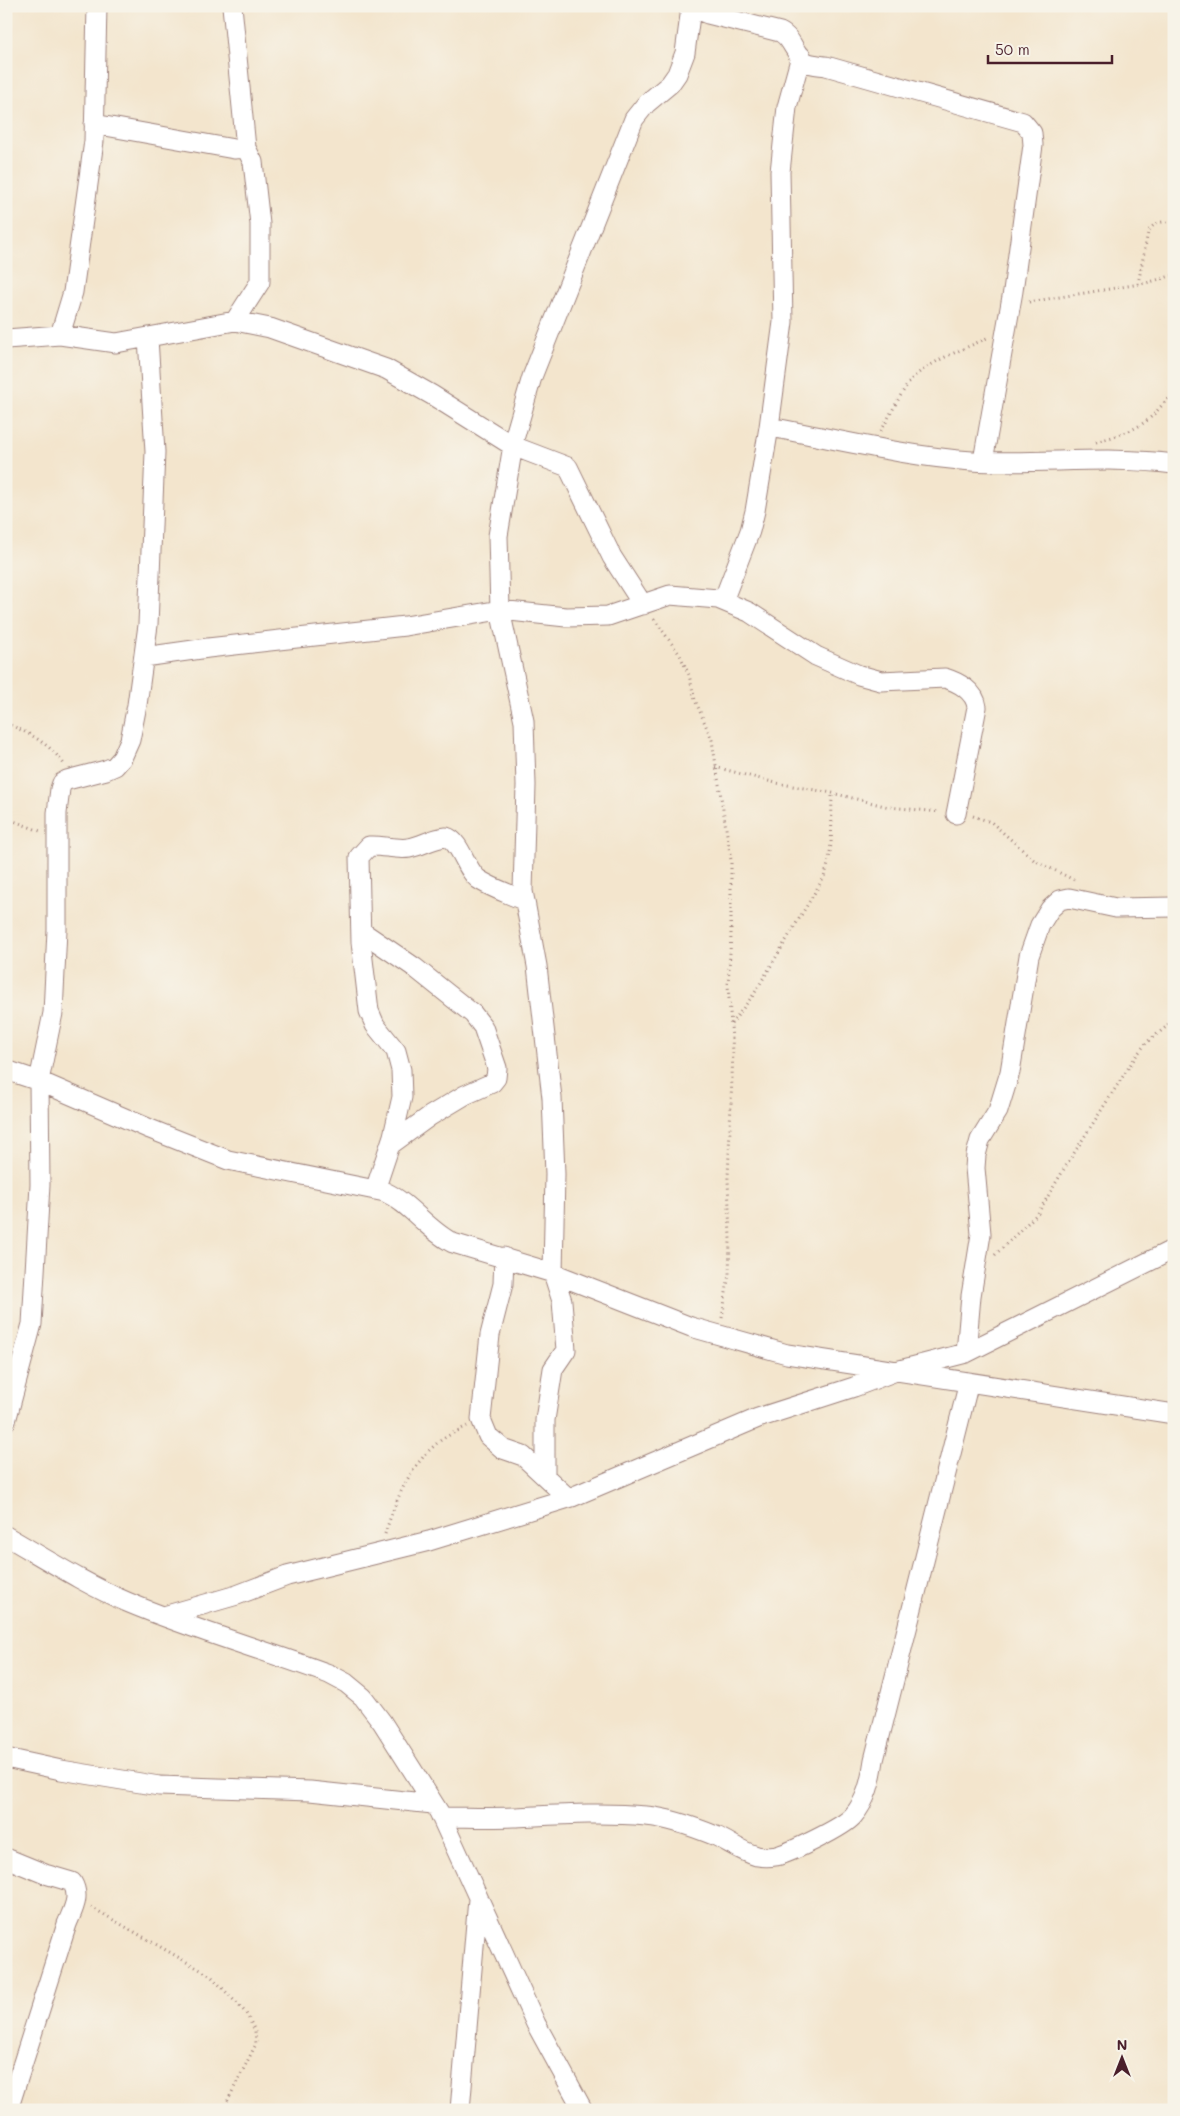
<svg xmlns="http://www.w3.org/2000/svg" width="1180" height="2116" viewBox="0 0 1180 2116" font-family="Mali,sans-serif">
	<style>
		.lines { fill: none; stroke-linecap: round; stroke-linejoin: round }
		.street-casing { stroke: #9e827c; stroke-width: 21 }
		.path { stroke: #9e827c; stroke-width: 3; stroke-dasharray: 1 4; stroke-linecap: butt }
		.street { stroke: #fff; stroke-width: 19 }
	</style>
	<rect width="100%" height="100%" fill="#f7f3e8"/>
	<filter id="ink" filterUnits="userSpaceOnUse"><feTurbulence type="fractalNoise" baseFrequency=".02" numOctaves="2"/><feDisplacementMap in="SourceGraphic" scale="10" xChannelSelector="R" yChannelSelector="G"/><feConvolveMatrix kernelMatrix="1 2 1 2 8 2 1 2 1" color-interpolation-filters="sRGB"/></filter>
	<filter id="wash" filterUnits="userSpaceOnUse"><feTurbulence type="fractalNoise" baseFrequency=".0096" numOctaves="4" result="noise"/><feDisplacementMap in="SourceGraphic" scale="20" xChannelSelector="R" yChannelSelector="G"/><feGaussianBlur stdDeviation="1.12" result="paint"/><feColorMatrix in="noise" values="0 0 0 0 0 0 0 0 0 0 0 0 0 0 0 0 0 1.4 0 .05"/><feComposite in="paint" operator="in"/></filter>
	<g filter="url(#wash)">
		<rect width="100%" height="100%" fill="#f3e5cd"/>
	</g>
	<g filter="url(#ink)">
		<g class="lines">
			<g class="street-casing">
				<path id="street" d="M232,6L246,148L253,162L260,224V282L235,321
					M687,6L708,14L780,32C793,38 794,55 806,62C812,65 820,65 826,66L1023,122L1032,133L1033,145L1013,291L983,461
					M94,124L234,149L246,148
					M60,335L73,292L94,141L97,6
					M6,339L60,335L116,343L235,321L270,328L386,369L432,395L513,446L568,467L612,557L643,605
					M769,427C837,439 903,456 972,461C1039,465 1107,455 1174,464
					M723,601L750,531L755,511L769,427L783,322L780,172L787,107L801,56
					M144,657L208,648L405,626L500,610L566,617L608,616L670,595L718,599L749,612L816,656L859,675L881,681L945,678C958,682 975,691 977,707L956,814
					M361,931L414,967L473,1014L483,1027L497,1068L496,1078L492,1083L465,1095L430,1116L390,1145
					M6,1070L39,1081L150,1129L228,1160L385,1192C411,1204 427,1230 453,1243L553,1273L691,1327L787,1354L1174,1414
					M375,1190L393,1136L402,1097L401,1070L396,1051L375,1025L369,1011L361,942L359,857L369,846C382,845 396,850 409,848C422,846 432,838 446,837C461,841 465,869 478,879C491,888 510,894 525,901
					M504,1257L503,1284L490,1335L481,1419L488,1436L503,1449L523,1456L568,1498
					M966,1353L971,1296L981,1234L975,1168L976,1155L980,1140L998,1111L1010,1072L1029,956L1040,925L1050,909L1060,900L1069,898L1116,908L1174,907
					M6,1421L32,1324L40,1185L39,1081L53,1013L57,930V813L60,789L62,783L67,780L106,770L115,766L122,758L130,740L137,705L148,625L155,452L148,338
					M545,1476V1420L553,1369L566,1350L562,1301L553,1273L555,1174L552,1098L537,966L523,891L526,785L524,721L500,610L498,536L514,439L532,377L634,119L646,104L670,84L677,74L685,53L691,8
					M6,1536C46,1559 85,1584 127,1602C193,1630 262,1649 329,1674L346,1683L363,1697L382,1722L439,1812L536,2024L583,2110
					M164,1616L237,1595L287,1576L429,1541L572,1497L758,1418L854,1387L896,1371L966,1353L1174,1249
					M6,1758L61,1770L159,1786L310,1791L433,1804
					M441,1817C465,1817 489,1818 513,1817C558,1815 601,1812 646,1816C669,1818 694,1827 716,1836C729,1842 742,1852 757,1856C763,1857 770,1857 776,1856C790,1853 844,1827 853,1816C867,1800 871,1780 874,1760L969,1382
					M6,1858L45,1874L72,1882C81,1897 73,1909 67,1924L8,2110
					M460,2110L478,1899"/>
			</g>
			<path class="path" d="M1138,284L1148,232C1154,222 1162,221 1174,222
				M1029,302L1146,283L1174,275
				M881,431C889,418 905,383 916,375C937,358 965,349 989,337
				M1096,442C1115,436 1136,431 1151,417C1159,410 1165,400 1174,394
				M654,619L680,655L689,675L695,700L712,740L731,860V936L728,985L733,1052L728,1178L730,1240L729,1274L722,1318
				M6,723C30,734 48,742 64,764
				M715,767L776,783L832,793L889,807L940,812
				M973,816L991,822L1034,860L1074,880
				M6,818L40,831
				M731,1024L754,994L824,877C834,851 831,821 832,793
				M995,1255L1038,1213L1067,1164L1136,1056L1147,1042L1166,1027L1174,1017
				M385,1534C395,1502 408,1469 434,1446C443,1437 456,1432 467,1426
				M91,1907L211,1976L246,2013L255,2031L256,2044L223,2110"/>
			<use href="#street" class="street"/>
		</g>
	</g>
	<rect width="1180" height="2116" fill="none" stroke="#f7f3e8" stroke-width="25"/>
	<g transform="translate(1122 2058)" stroke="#f7f3e8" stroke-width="4" paint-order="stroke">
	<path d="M0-4L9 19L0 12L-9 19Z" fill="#4a1f2b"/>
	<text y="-8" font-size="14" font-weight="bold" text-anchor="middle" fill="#4a1f2b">N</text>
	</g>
	<path d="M988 55v8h124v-8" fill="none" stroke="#4a1f2b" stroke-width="2.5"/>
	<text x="995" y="55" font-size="15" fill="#4a1f2b" stroke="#f7f3e8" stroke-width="4" paint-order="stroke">50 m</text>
</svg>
